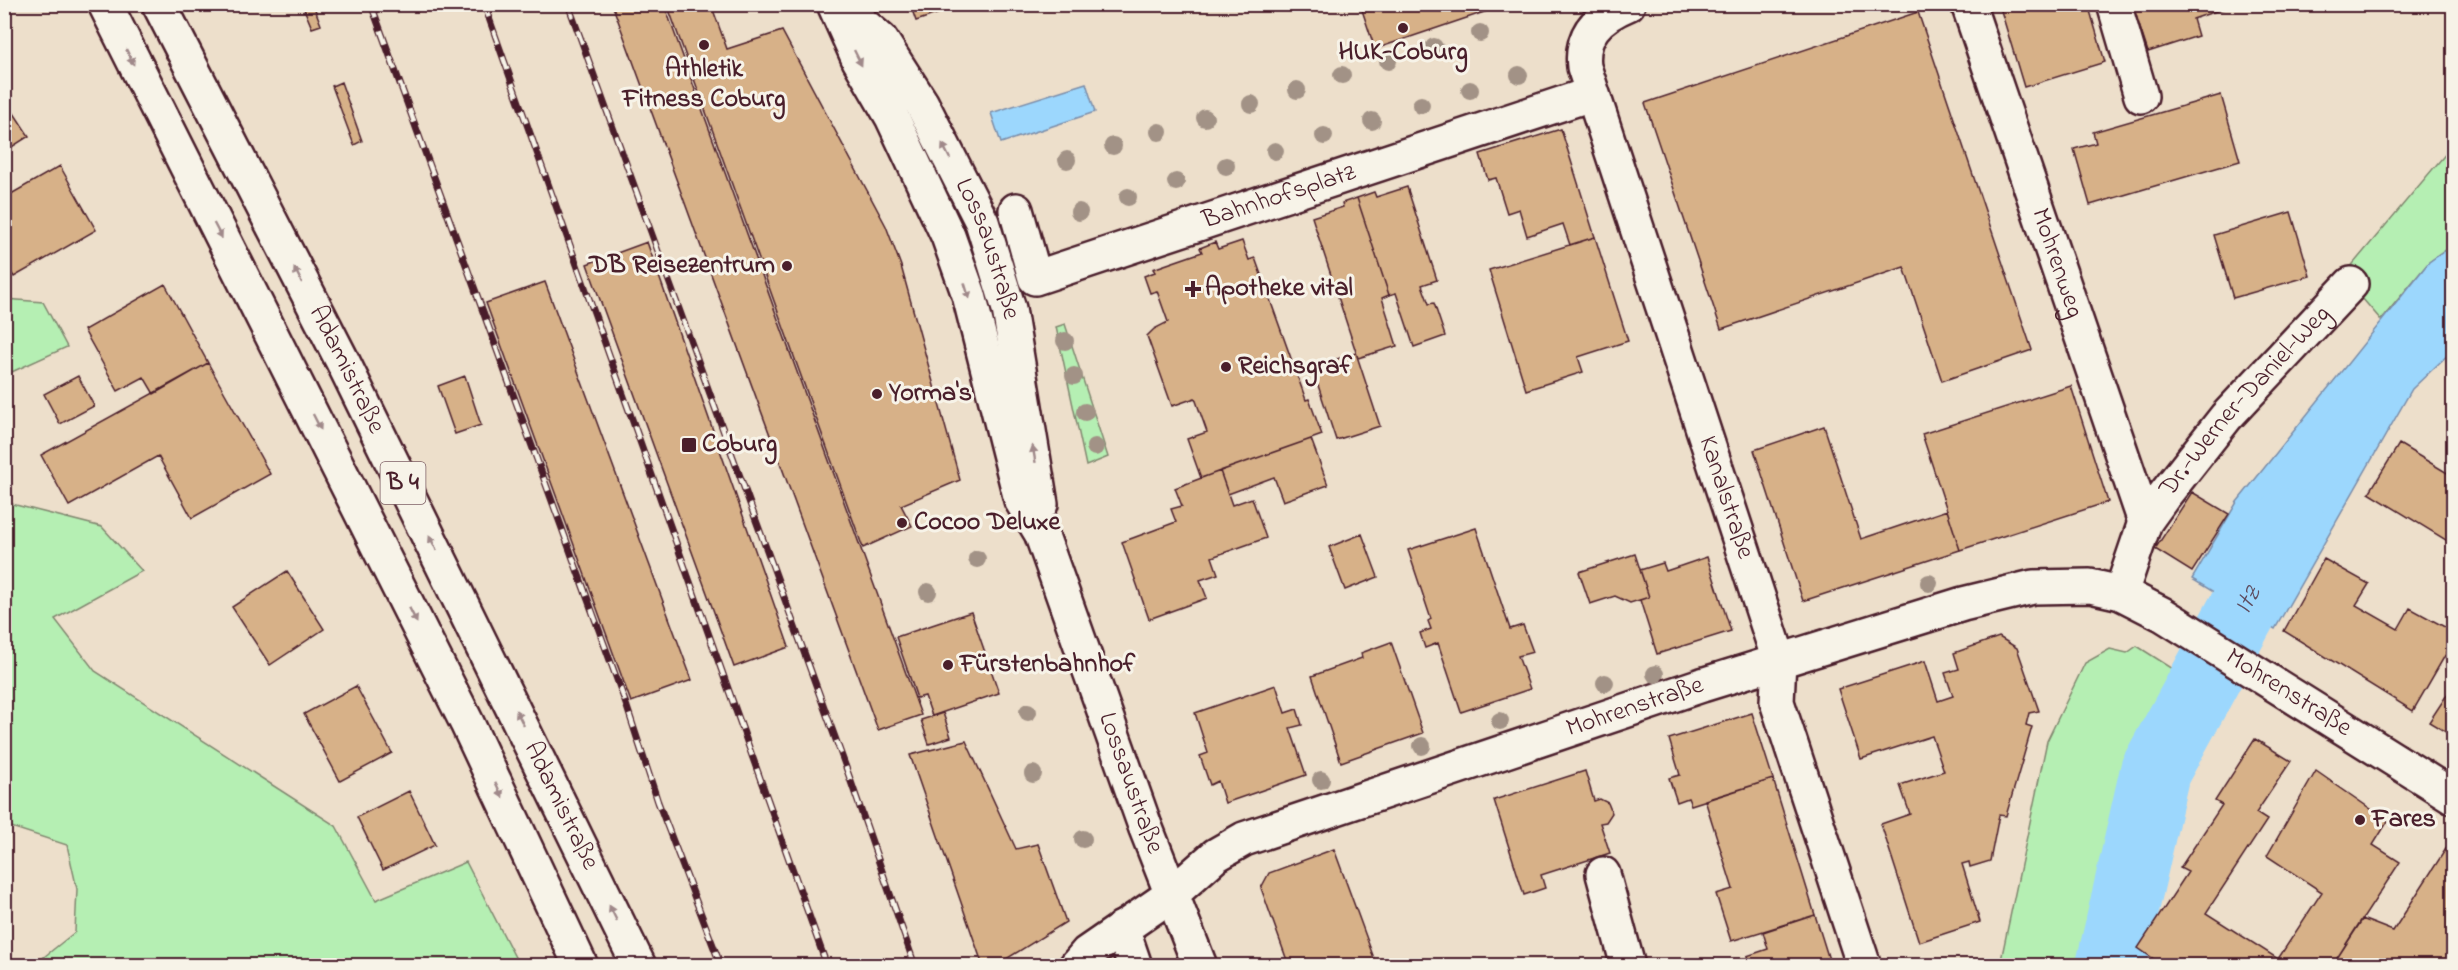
<svg xmlns="http://www.w3.org/2000/svg" width="2458" height="970" viewBox="0 0 2458 970" font-family="'Indie Flower',sans-serif">
	<style>
		.green { fill: #b5efb3; stroke: #80876f; stroke-width: 1.5 }
		.water { fill: #9cd7fd; stroke: #7b8da9; stroke-width: 1.5 }
		.lines { fill: none; stroke-linecap: round; stroke-linejoin: round }
		.river { stroke: #9cd7fd; stroke-width: 70 }
		.building { fill: #d7b188; stroke: #4a1f2b; stroke-width: 1.5 }
		.minor-casing { stroke: #4a1f2b; stroke-width: 38 }
		.highway-casing { stroke: #4a1f2b; stroke-width: 38 }
		.minor { stroke: #f7f3e8; stroke-width: 33 }
		.highway { stroke: #f7f3e8; stroke-width: 33 }
		.rail-casing { stroke: #4a1f2b; stroke-width: 7 }
		.rail { stroke: #f7f3e8; stroke-width: 4.5; stroke-dasharray: 14; stroke-linecap: butt }
		.tree { fill: #a29286 }
		.oneway { fill: #a0898a }
		.poi-dot { fill: #4a1f2b; stroke: #f7f3e8; stroke-width: 2 }
		.labels { text-anchor: middle; dominant-baseline: central; stroke-width: 6; stroke-linejoin: round; paint-order: stroke }
		.shield { fill: #f7f3e8; stroke: #7e5f64; stroke-width: 1.5 }
		.shield-label { font-size: 24px; font-weight: bold; fill: #4a1f2b }
		.poi-label { font-size: 26px; font-weight: bold; fill: #4a1f2b; stroke: #f7f3e8; text-anchor: start }
		.street-label { font-size: 26px; fill: #4a1f2b; stroke: #f7f3e8 }
		.water-label { font-size: 27px; font-style: italic; fill: #5e4d60; stroke: #f7f3e8 }
	</style>
	<rect width="100%" height="100%" fill="#eddfcb"/>
	<filter id="ink" filterUnits="userSpaceOnUse"><feTurbulence type="fractalNoise" baseFrequency=".0167" numOctaves="2"/><feDisplacementMap in="SourceGraphic" scale="12" xChannelSelector="R" yChannelSelector="G"/><feConvolveMatrix kernelMatrix="1 2 1 2 8 2 1 2 1" color-interpolation-filters="sRGB"/></filter>
	<g filter="url(#ink)">
		<path class="green" d="M2453,145V245L2429,262L2381,320L2343,276Z
			M5,299L43,302L67,347L5,375Z
			M1065,324L1108,457L1086,466L1056,327Z
			M4,502L102,527L142,571L55,619L95,671L336,826L376,900L466,862L519,965H34L75,932L77,889L67,845L5,825Z
			M2137,646L2200,686L2155,772L2111,965H2000L2047,741L2085,663L2110,649L2127,653Z"/>
		<path class="water" d="M1086,83L1095,112L1001,143L991,113Z
			M2453,245V350L2412,389L2275,629L2192,579L2237,502L2429,262Z"/>
		<g class="lines">
			<path class="river" id="s1" d="M2111,966L2155,771L2290,523"/>
		</g>
		<path class="building" d="M302,4H313L321,25L312,28Z
			M612,4H664L921,715L878,730Z
			M667,4H711L727,49L782,31L886,226L901,266L960,480L901,505L912,526L863,548Z
			M910,4H966L916,21Z
			M1360,4H1508L1375,49Z
			M1999,4H2088L2105,62L2024,87Z
			M2132,4H2223L2225,8L2193,19L2198,36L2148,52Z
			M1918,12L2032,350L1942,381L1904,267L1721,329L1645,103Z
			M341,82L362,141L354,145L332,86Z
			M2221,95L2240,161L2090,205L2074,149L2096,143L2093,132Z
			M4,98L29,136L4,152Z
			M1561,129L1595,237L1570,245L1563,224L1527,236L1519,209L1507,213L1496,178L1488,180L1480,154Z
			M60,166L96,230L14,277L4,261V198Z
			M1407,187L1437,280L1422,285L1429,304L1434,303L1445,336L1414,347L1396,293L1389,295L1357,198L1374,192L1376,197Z
			M1357,198L1389,295L1382,298L1397,346L1358,358L1312,217L1343,207L1342,203Z
			M2291,212L2310,276L2233,298L2214,235Z
			M1595,237L1628,341L1578,357L1583,372L1526,390L1489,270Z
			M1242,241L1249,260L1255,258L1306,400L1309,399L1322,435L1201,478L1187,439L1207,432L1195,398L1172,406L1147,336L1154,329L1168,322L1157,291L1150,293L1144,276L1155,272L1153,269L1202,252L1200,248L1215,242L1218,249Z
			M647,242L789,647L734,667L587,264Z
			M545,282L692,680L631,702L486,303Z
			M165,284L208,363L154,394L144,377L118,391L84,330Z
			M1356,353L1380,426L1336,440L1312,367Z
			M208,363L270,474L192,518L158,456L69,506L41,455Z
			M78,376L94,406L60,424L44,394Z
			M465,376L481,425L455,434L438,386Z
			M2071,386L2108,502L1960,550L1922,434Z
			M1824,426L1861,539L1947,510L1960,550L1803,601L1754,450Z
			M1311,439L1328,485L1283,501L1274,477L1228,494L1220,471Z
			M2399,444L2454,477V545L2369,493Z
			M1220,471L1232,505L1252,498L1266,538L1212,557L1218,574L1200,580L1207,598L1149,619L1122,542L1176,522L1171,509L1182,506L1175,488Z
			M2192,492L2229,514L2192,572L2155,549Z
			M1476,528L1510,629L1523,625L1533,652L1518,656L1530,689L1461,712L1438,643L1425,648L1420,633L1431,629L1428,621L1431,619L1408,550Z
			M1362,534L1378,577L1345,590L1329,547Z
			M1635,554L1649,597L1630,603L1615,596L1590,604L1579,572Z
			M1707,557L1731,631L1657,654L1640,600L1649,597L1640,570L1663,563L1666,571Z
			M2324,559L2369,584L2356,605L2398,629L2410,608L2454,632V640L2413,711L2284,631Z
			M287,571L324,629L270,665L232,607Z
			M971,612L999,693L932,716L925,696L917,698L896,637Z
			M1999,637L2017,648L2039,711L2029,713L2026,725L2032,727L2006,816L1999,815L1990,861L1970,867L1969,862L1962,864L1980,922L1919,942L1881,824L1910,814L1900,785L1944,771L1932,736L1861,759L1838,689L1925,661L1938,701L1953,696L1945,673L1959,669L1954,653Z
			M1391,642L1423,733L1341,762L1312,676L1362,658L1361,653Z
			M2454,684V737L2429,722Z
			M1276,685L1285,713L1297,709L1302,725L1290,728L1306,775L1225,803L1218,781L1210,785L1200,756L1208,753L1195,713Z
			M356,686L392,753L340,781L304,714Z
			M943,713L951,737L929,744L921,720Z
			M1752,713L1773,779L1691,805L1688,798L1677,802L1669,778L1680,775L1669,739Z
			M2255,739L2291,761L2256,813L2267,820L2206,913L2278,959L2322,892L2267,856L2316,771L2388,821L2373,845L2400,862L2332,966H2164L2138,948L2188,872L2180,868L2222,805L2215,801Z
			M966,741L1016,849L1038,844L1066,922L995,966H983L910,755Z
			M1585,771L1594,801L1600,799L1608,803L1612,813L1606,822L1600,823L1610,853L1541,875L1545,888L1524,895L1494,800Z
			M1773,779L1815,915L1731,941L1716,894L1733,889L1705,800Z
			M409,791L435,845L383,870L357,817Z
			M2449,844L2454,847V966H2332L2362,919L2393,931Z
			M1334,849L1375,961L1363,966H1289L1261,888L1269,873Z
			M1815,915L1831,966H1750L1747,956L1768,949L1763,932Z"/>
		<g class="lines">
			<g class="minor-casing">
				<g id="minor">
					<path id="s2" d="M834,4L859,60L892,117L948,236L969,295L1021,500L1041,533L1145,826L1200,966"/>
					<path id="s3" d="M839,4L881,40L922,104L982,222L1009,309L1041,504"/>
					<path id="s4" d="M1628,4C1599,16 1580,34 1584,67L1779,660L1777,702L1864,966"/>
					<path id="s5" d="M1968,4L2145,522"/>
					<path d="M2114,4L2141,96"/>
					<path id="s6" d="M1016,210L1035,278L1591,94"/>
					<path id="s7" d="M2121,593L2145,522L2163,497L2226,417L2351,284"/>
					<path d="M1603,874L1628,966"/>
					<path d="M1122,928L1135,966"/>
					<path id="s8" d="M1076,966L1087,953L1171,895L1216,855L1244,839L1702,685L1963,604L2033,587L2090,586L2121,593L2162,614L2454,797"/>
				</g>
			</g>
			<g class="highway-casing">
				<g id="highway">
					<path d="M105,4L467,723L581,966"/>
					<path id="s9" d="M159,4L342,360L639,966"/>
				</g>
			</g>
			<use href="#minor" class="minor"/>
			<use href="#highway" class="highway"/>
			<g class="rail-casing">
				<path id="rail" d="M371,4L627,707L658,802L721,966
					M484,4L827,966
					M568,4L848,773L915,966"/>
			</g>
			<use href="#rail" class="rail"/>
		</g>
		<g class="tree">
			<circle cx="1480" cy="33" r="9"/>
			<circle cx="1434" cy="47" r="9"/>
			<circle cx="1388" cy="61" r="9"/>
			<circle cx="1342" cy="75" r="9"/>
			<circle cx="1519" cy="75" r="9"/>
			<circle cx="1297" cy="90" r="9"/>
			<circle cx="1470" cy="90" r="9"/>
			<circle cx="1251" cy="104" r="9"/>
			<circle cx="1421" cy="105" r="9"/>
			<circle cx="1205" cy="118" r="9"/>
			<circle cx="1372" cy="121" r="9"/>
			<circle cx="1159" cy="132" r="9"/>
			<circle cx="1324" cy="136" r="9"/>
			<circle cx="1113" cy="146" r="9"/>
			<circle cx="1275" cy="151" r="9"/>
			<circle cx="1067" cy="160" r="9"/>
			<circle cx="1226" cy="166" r="9"/>
			<circle cx="1176" cy="182" r="9"/>
			<circle cx="1128" cy="197" r="9"/>
			<circle cx="1079" cy="212" r="9"/>
			<circle cx="1065" cy="341" r="9"/>
			<circle cx="1074" cy="376" r="9"/>
			<circle cx="1085" cy="412" r="9"/>
			<circle cx="1095" cy="447" r="9"/>
			<circle cx="977" cy="559" r="9"/>
			<circle cx="1929" cy="583" r="9"/>
			<circle cx="928" cy="592" r="9"/>
			<circle cx="1655" cy="674" r="9"/>
			<circle cx="1605" cy="683" r="9"/>
			<circle cx="1028" cy="712" r="9"/>
			<circle cx="1500" cy="721" r="9"/>
			<circle cx="1422" cy="746" r="9"/>
			<circle cx="1033" cy="774" r="9"/>
			<circle cx="1321" cy="780" r="9"/>
			<circle cx="1083" cy="839" r="9"/>
		</g>
		<defs><path id="oneway-solid" d="M-6-.8H1V-3.2L6.5 0L1 3.2V.8H-6Z" transform="scale(1.5)"/></defs>
		<g class="oneway">
			<use href="#oneway-solid" transform="translate(130 57) rotate(64)"/>
			<use href="#oneway-solid" transform="translate(858 58) rotate(64)"/>
			<use href="#oneway-solid" transform="translate(946 151) rotate(-117)"/>
			<use href="#oneway-solid" transform="translate(218 231) rotate(62)"/>
			<use href="#oneway-solid" transform="translate(298 275) rotate(-117)"/>
			<use href="#oneway-solid" transform="translate(967 291) rotate(73)"/>
			<use href="#oneway-solid" transform="translate(317 422) rotate(63)"/>
			<use href="#oneway-solid" transform="translate(1034 454) rotate(-100)"/>
			<use href="#oneway-solid" transform="translate(433 543) rotate(-116)"/>
			<use href="#oneway-solid" transform="translate(413 615) rotate(63)"/>
			<use href="#oneway-solid" transform="translate(520 718) rotate(-116)"/>
			<use href="#oneway-solid" transform="translate(499 790) rotate(65)"/>
			<use href="#oneway-solid" transform="translate(613 913) rotate(-116)"/>
		</g>
	</g>
	<g class="poi-dot">
		<circle cx="1403" cy="28" r="6"/>
		<circle cx="704" cy="45" r="6"/>
		<circle cx="787" cy="266" r="6"/>
		<path d="M1190 280h6v6h6v6h-6v6h-6v-6h-6v-6h6z"/>
		<circle cx="1226" cy="367" r="6"/>
		<circle cx="877" cy="394" r="6"/>
		<rect x="681" y="437" width="16" height="16" rx="3"/>
		<circle cx="902" cy="523" r="6"/>
		<circle cx="948" cy="665" r="6"/>
		<circle cx="2360" cy="820" r="6"/>
	</g>
	<g class="labels">
		<rect class="shield" x="380.5" y="462" width="45" height="42" rx="4.5"/>
		<g class="shield-label">
			<text x="403" y="483">B 4</text>
		</g>
		<g class="poi-label">
			<text x="1403" y="53" text-anchor="middle">HUK-Coburg</text>
			<text x="704" y="70" text-anchor="middle">Athletik<tspan x="704" dy="30">Fitness Coburg</tspan></text>
			<text x="775" y="266" text-anchor="end">DB Reisezentrum</text>
			<text x="1205" y="289">Apotheke vital</text>
			<text x="1238" y="367">Reichsgraf</text>
			<text x="889" y="394">Yorma's</text>
			<text x="702" y="445">Coburg</text>
			<text x="914" y="523">Cocoo Deluxe</text>
			<text x="960" y="665">Fürstenbahnhof</text>
			<text x="2372" y="820">Fares</text>
		</g>
		<g class="street-label">
			<text stroke="none"><textPath href="#s6" startOffset="328">Bahnhofsplatz</textPath></text>
			<text stroke="none"><textPath href="#s3" startOffset="291">Lossaustraße</textPath></text>
			<text stroke="none"><textPath href="#s5" startOffset="274">Mohrenweg</textPath></text>
			<text stroke="none"><textPath href="#s9" startOffset="411">Adamistraße</textPath></text>
			<text stroke="none"><textPath href="#s7" startOffset="232">Dr.-Werner-Daniel-Weg</textPath></text>
			<text stroke="none"><textPath href="#s4" startOffset="537">Kanalstraße</textPath></text>
			<text stroke="none"><textPath href="#s8" startOffset="1324">Mohrenstraße</textPath></text>
			<text stroke="none"><textPath href="#s8" startOffset="624">Mohrenstraße</textPath></text>
			<text stroke="none"><textPath href="#s2" startOffset="837">Lossaustraße</textPath></text>
			<text stroke="none"><textPath href="#s9" startOffset="897">Adamistraße</textPath></text>
		</g>
		<g class="water-label">
			<text stroke="none"><textPath href="#s1" startOffset="394">Itz</textPath></text>
		</g>
	</g>
	<rect width="2458" height="970" fill="none" stroke="#f7f3e8" stroke-width="24"/>
	<rect x="12" y="12" width="2434" height="946" fill="none" stroke="#4a1f2b" stroke-width="2" filter="url(#ink)"/>
</svg>
